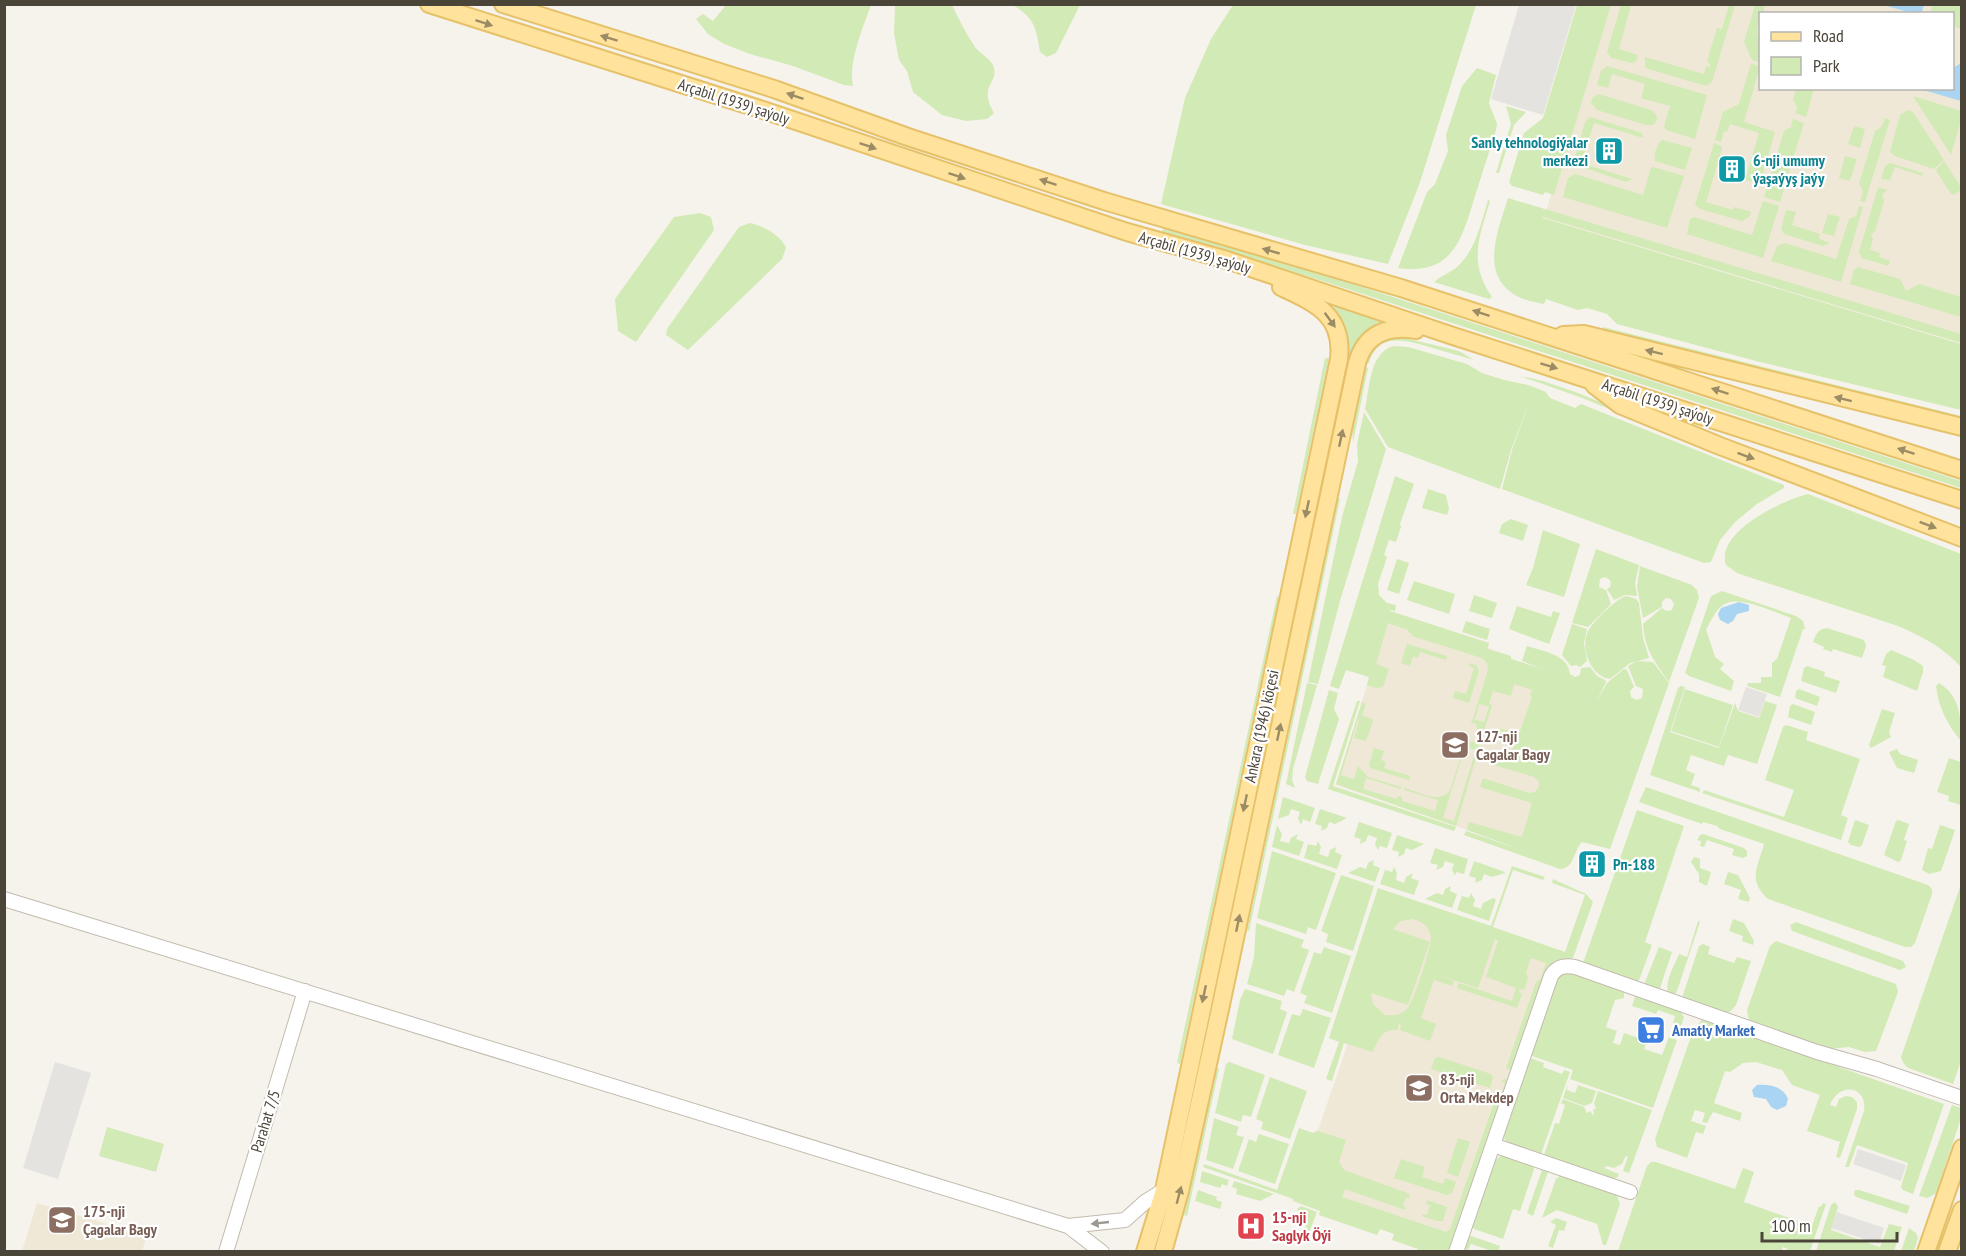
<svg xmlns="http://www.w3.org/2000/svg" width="1966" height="1256" viewBox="0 0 1966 1256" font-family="'PT Sans Narrow',sans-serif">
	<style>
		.education { fill: #efe8d6; fill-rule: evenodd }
		.green { fill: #d2eab5; fill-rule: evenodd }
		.parking { fill: #e5e3e0 }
		.water { fill: #a9d4f2 }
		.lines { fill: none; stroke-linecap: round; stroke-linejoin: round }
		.minor-casing { stroke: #c2bbae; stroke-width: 16 }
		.major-casing { stroke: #e6c16a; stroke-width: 20 }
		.minor { stroke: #fff; stroke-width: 14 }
		.major { stroke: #ffe39c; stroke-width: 16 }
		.oneway { fill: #9c8c66 }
		.oneway2 { fill: #9c9892 }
		.labels { text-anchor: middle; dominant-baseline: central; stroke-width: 4.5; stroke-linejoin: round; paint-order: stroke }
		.street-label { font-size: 16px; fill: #4b4439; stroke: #fff }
		.culture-label { font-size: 16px; font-weight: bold; fill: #0d838f; stroke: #fff; text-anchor: start }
		.education-label { font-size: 16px; font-weight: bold; fill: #785e54; stroke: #fff; text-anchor: start }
		.shop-label { font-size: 16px; font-weight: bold; fill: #366cbe; stroke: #fff; text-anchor: start }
		.health-label { font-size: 16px; font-weight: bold; fill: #be3a42; stroke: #fff; text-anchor: start }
	</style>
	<rect width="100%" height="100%" fill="#f6f3ec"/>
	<path class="education" d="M1608,5H1961V343L1544,218ZM1760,14H1952V88H1760Z
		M1390,611L1489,643L1488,648L1511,656V659L1554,672L1576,705L1525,850L1336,785Z
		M1380,895L1552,955L1449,1251L1294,1197L1312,1133L1318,1130L1347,1046L1340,1036Z
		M37,1203L147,1236L142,1251H22Z"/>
	<path class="green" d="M726,5H871C863,27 848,63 853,86L844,85L793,66L750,54L724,44L708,34L696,19L703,14L713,21Z
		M895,5H952C959,19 966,34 975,47C980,54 992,59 994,68C998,84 978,85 994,113L987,119L966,121L942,115L913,92L907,71L899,60L894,33Z
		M1013,5H1080L1056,53L1047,57L1040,52C1036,27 1035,19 1013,5Z
		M1233,5H1476L1419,185L1388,264L1305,245L1161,204L1185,98L1211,39Z
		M1577,5H1611L1554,195L1545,192L1543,195L1512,186L1509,182L1524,133L1543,118Z
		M1621,5H1631L1619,49L1638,55L1636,61L1632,63L1611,58L1607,52Z
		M1729,5H1735L1712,82L1706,86L1645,68V57L1704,74L1706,66L1710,67V64L1707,61L1717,28L1722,29Z
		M1755,5H1765L1763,13L1760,14L1757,33L1760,35V55L1758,62L1752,60L1744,42Z
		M1933,5H1961V29L1953,26L1952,14L1930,13Z
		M1751,63L1760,67L1744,122L1775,132L1760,184L1745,180L1759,133L1730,124L1727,132L1724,131L1721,142L1715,140L1723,112L1739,104Z
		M1607,66L1707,95L1695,139L1666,130L1664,126L1670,106L1641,98L1645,84L1612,74L1608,88L1597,85L1601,71Z
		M1477,68L1496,75L1489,103L1497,124L1496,130C1489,152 1482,174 1475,196C1462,239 1453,276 1398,268L1427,192L1435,184L1448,151L1446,135L1462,86Z
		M1797,88L1814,89L1806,117L1795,113L1797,107L1793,99Z
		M1599,94L1651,110L1656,114L1657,120L1653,125H1646L1597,110L1591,103L1593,97Z
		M1913,96L1961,111V120L1951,155Z
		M1506,106L1526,112L1514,125L1499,173H1496L1511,124Z
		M1908,110L1913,112L1944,160L1934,169L1895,156L1890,152L1900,115Z
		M1590,117L1642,133L1643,138L1594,123L1581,163L1632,179L1626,182L1576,165L1574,160L1585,122Z
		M1885,118L1890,120L1865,202L1860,201L1863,192L1859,184L1875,131L1882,126Z
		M1793,119L1804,123L1788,175L1782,173L1778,187L1784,189L1780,202L1764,197L1784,131L1791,127Z
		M1854,126L1865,129L1860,148L1848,144Z
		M1662,140L1692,148L1685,170L1655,161C1653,155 1657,144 1662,140Z
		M1714,143L1721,146L1722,149L1706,202L1733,210L1734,207L1751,212L1749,217L1742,221L1700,209L1695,205Z
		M1845,156L1857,159L1850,181L1839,178Z
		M1944,161L1961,187V190L1954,195L1951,194L1936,170Z
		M1890,163L1923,173L1922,176L1895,167L1890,180L1881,179L1885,166Z
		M1653,167L1684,176L1667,228L1563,197L1568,178L1575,174L1643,195L1651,168Z
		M1878,187L1887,190L1882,195L1884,201L1875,231L1871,234L1873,239L1870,250L1880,253L1879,257L1890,261L1888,266L1862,258L1859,252Z
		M1508,198L1961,334V343L1544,217L1545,214L1543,218L1961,344V410L1756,361L1617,324L1607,314L1587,308L1578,310L1546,299L1544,304C1537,302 1528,301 1521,298C1477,278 1498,231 1508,198Z
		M1488,200L1490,201C1479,238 1468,262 1492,297L1489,299L1434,282C1440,276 1451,273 1458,266C1476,249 1481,223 1488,200Z
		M1763,201L1779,206L1763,258L1687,234L1690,219L1694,217L1752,235Z
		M1859,206L1863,207L1841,282L1771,261L1777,246L1785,243L1836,259L1849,219L1856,216Z
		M1786,210L1796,212L1792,225L1820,234L1819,239L1830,243L1823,246L1784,234L1781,229Z
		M700,213L711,217L714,230L636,342L618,331L615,299L674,217Z
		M1828,214L1840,217L1834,236L1822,233Z
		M750,223C763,226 781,235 786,248L782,259L688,350L666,335L667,329L739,227Z
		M1164,226L1328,276L1961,481V488L1326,282L1162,232Z
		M1858,267L1900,279L1906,291L1919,284L1961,297V317L1850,284L1854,270Z
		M1338,305L1381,319L1382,322C1365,330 1355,341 1350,359L1346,358C1347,338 1345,325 1333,307Z
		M1603,327L1961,416V420L1602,330Z
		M1397,336L1459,351L1474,360C1460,356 1446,352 1433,348C1408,341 1379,330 1369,363L1365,362C1371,346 1381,341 1397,336Z
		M1393,346L1408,347L1467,364L1482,373L1504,380L1528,385L1546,392L1550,398L1575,408L1581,404L1784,485V488L1757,504L1736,521L1720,540L1711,562L1704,563L1502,489L1512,450L1530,400L1511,450L1500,489L1388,447L1365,409C1370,387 1369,354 1393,346Z
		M1325,358H1329L1296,514H1293Z
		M1364,367L1368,368L1353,442L1352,428Z
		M1520,376L1543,381L1578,393L1784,476L1786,480L1577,396Z
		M1364,412L1386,449L1340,601L1318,684L1308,682L1342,517L1358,461L1357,444Z
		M1395,476L1414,484L1400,524L1401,527L1396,542L1389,540L1384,555L1387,557L1378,584L1379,595L1387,603L1396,605L1395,611L1390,610V611L1489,643L1487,649L1511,656V659L1545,670L1522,661L1527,646C1544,652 1568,654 1570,674L1575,677L1580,675L1581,668L1590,667L1597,676L1605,680L1606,682L1596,702L1607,683L1624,669L1627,670L1634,687L1630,691L1631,697L1636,700L1642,698L1643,689L1636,686L1628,666L1637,661L1653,662L1669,683L1610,849L1582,842C1573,851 1575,868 1560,869L1464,835L1466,831L1522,850L1467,830L1469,822L1522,837L1532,803L1480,787L1483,778L1529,793L1535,792L1539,787V781L1534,777L1487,763L1490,753L1510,759L1515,741L1509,739L1508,741L1495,738L1498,728L1519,734L1532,697L1530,696L1532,690L1514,684L1511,696L1493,691L1489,704L1492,705L1485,728L1482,731L1477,729L1476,724L1471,722L1472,719L1484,722L1489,707L1479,704L1475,719L1473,718L1488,670L1487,663L1482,658L1412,636V634L1408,632V630L1388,623L1376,664L1389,669L1383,687L1376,688L1367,685L1369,677L1346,670L1339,689L1330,686Z
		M1428,489L1446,495L1449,509L1447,515L1422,508Z
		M1808,494L1961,554V667C1943,647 1920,635 1895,625L1737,573L1726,565C1715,532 1783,500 1808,494Z
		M1338,498L1340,499L1249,931H1247Z
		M1511,519L1528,525L1523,541L1499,533L1502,524Z
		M1543,530L1580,544L1564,597L1526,585L1533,568Z
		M1596,549L1639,565L1635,583L1637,596L1625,595L1614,600L1607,589L1611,586L1610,580L1605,577L1600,579L1599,587L1606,590L1611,604L1588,627L1572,623Z
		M1397,559L1409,563L1399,594L1387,590Z
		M1640,566L1692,585L1697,590L1699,598L1669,682C1654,661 1645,650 1643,624L1662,608L1666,611L1672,610L1674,604L1671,599L1666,598L1662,602V607L1643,618L1637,587Z
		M1414,581L1455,594L1449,614L1407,600Z
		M1722,591L1796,616L1803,621L1805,629H1803L1780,697L1747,686L1748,683H1761V677H1772V663L1777,659L1791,618C1773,612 1738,594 1723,605C1715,610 1711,622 1706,629L1715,657L1724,664L1720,669L1734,681L1731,691L1689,676L1685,673L1711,596Z
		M1474,595L1497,603L1492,618L1469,611Z
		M1277,596L1279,597L1180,1064L1177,1063Z
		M1626,596L1636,599L1639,603L1643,638L1649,658L1630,663L1610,679C1590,677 1578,644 1590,628C1597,618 1615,600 1626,596Z
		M1517,606L1551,617L1553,611L1560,613L1549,644L1509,629Z
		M1466,621L1490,629L1487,640L1462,632Z
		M1572,624L1587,629L1584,643L1587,661L1580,667L1576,665L1571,666L1562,655Z
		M1827,628L1864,640L1866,646L1862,658L1833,649L1832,652L1823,649L1824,647L1813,642C1816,634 1818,629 1827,628Z
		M1407,644L1447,656L1446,660L1420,652L1418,658L1413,656L1410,666L1401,663Z
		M1891,650L1914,660L1923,666V672L1917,691L1883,677L1886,666L1882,665L1886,654Z
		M1470,663L1476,665L1479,671L1469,703L1453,698L1455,691L1466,694L1474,668L1469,666Z
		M1807,666L1825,672L1824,676L1840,681L1836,693L1801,681L1804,668Z
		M1307,683L1317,685L1293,769L1292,780L1295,788L1286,784Z
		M1939,683C1961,697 1961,718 1961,741C1948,726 1938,706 1936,686Z
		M1681,686L1685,687L1670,732L1719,748L1735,703L1738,711L1759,718L1765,701L1777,705L1757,764L1728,755L1724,766L1691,755L1686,770L1695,774L1691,785L1700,788V792L1650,775L1678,688Z
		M1685,689L1733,705L1719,747L1671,731Z
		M1799,689L1820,697L1817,706L1795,698L1796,691Z
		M1329,690L1338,693L1334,709L1339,719L1318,784L1307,781L1305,777Z
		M1357,701H1360L1333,786L1456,827L1454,831L1328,789Z
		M1362,702L1366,704L1362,715L1372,719L1373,721L1366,741L1354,738L1359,720L1365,722L1358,719L1341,775L1354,779L1358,766L1368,777L1401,787V789L1366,778L1363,789L1397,799L1398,796L1402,797V801L1435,811L1438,800L1404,790L1405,788C1419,792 1440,805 1450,790L1465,744L1475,741L1479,743V748L1456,826L1336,784ZM1465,747L1476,750L1454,821L1443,818Z
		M1793,704L1815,712L1811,725L1788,717L1790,706Z
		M1882,709L1895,713L1889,732L1891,737L1871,748L1869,745Z
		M1786,725L1808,732L1806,740L1860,759L1841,815L1848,818L1841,840L1702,793L1704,790L1784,817L1794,790L1765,780L1783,727Z
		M1374,748L1384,751L1381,760L1386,762L1384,768L1410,776L1409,780L1370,768L1369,765Z
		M1897,749L1900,754L1918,760L1914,773L1897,768L1889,752Z
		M1949,758L1961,762V805L1948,801L1949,796L1937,792Z
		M1646,787L1928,885L1932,889V894L1915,943L1911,947H1905L1768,899C1747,880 1758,867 1764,844L1720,829L1717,826L1703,822L1702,824L1639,802Z
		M1283,797L1315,808L1310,822L1303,819L1301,825L1298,818L1300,812L1291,809L1289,815L1278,819Z
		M1320,809L1347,818L1335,824L1329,822L1327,828L1321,831L1322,826L1315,824Z
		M1637,810L1684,826L1645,942L1652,945L1638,983L1583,963Z
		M1855,820L1869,825L1862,845L1859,847L1851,845L1848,842Z
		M1898,820L1909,824L1904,840L1907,841L1901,860L1898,862L1884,855L1896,821Z
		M1359,822L1392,833L1387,848L1380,846L1378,850L1375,844L1377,838L1368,835L1366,841L1360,844L1361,839L1354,837Z
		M1277,825L1282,834L1280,841L1289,843L1291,838L1298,834L1296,839L1304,842L1299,856L1272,847Z
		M1940,825L1955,830L1941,871L1929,874L1922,870L1928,848L1932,849Z
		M1703,834L1744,848L1747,851V856L1743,858L1732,855L1734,849L1707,840L1704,847L1700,846L1701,841L1697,840L1700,835Z
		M1397,835L1424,844L1412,850L1406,848L1404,854L1398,857L1399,852L1392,850Z
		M1318,841L1321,847L1319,854L1328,857L1330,850L1336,847L1335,852L1342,855L1337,869L1304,858L1308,844L1316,846Z
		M1435,848L1468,859L1464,874L1456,872L1455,876L1452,870L1454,864L1445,861L1443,867L1436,870L1438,865L1430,863Z
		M1272,851L1336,873L1316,930L1308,927L1306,934L1257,918Z
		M1694,857L1700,859V868L1711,872L1707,886L1699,882V874L1691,862Z
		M1374,860L1373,865L1380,868L1375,882L1348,873L1360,867L1366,869L1368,863Z
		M1474,861L1505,872V873L1492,877L1484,874L1482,880L1475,883L1476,878L1469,876Z
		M1512,866L1545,877L1543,880L1513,870L1493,927L1565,952L1585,895L1552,883L1553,879L1586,894L1593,902L1573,958L1562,961L1511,1071L1506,1068L1536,982L1541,978L1546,963L1531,958L1526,973L1528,978L1524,990L1520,989L1519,992L1522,994L1517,1008L1457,988L1459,983L1512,1001L1516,988L1486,977L1498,941L1495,939L1478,988L1435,974L1454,981L1452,986L1434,980L1421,1018L1436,1024L1430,1041L1400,1030L1401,1023L1399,1024L1397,1030C1382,1029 1378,1039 1373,1052L1344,1043L1332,1081L1326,1079L1339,1042L1329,1038L1378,888L1491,926ZM1412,919C1422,921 1429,926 1431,937C1432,945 1413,1003 1407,1009C1401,1015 1393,1016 1385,1015L1373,1004L1371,993L1408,1005L1430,942L1393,929L1401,921Z
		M1394,867L1397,873L1396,880L1404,883L1406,877L1413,873L1411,878L1419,881L1414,895L1380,884L1385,870L1392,872Z
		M1728,872L1738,875L1750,898L1749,902L1738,899L1741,890L1724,884Z
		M1341,875L1374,886L1353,951L1326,942L1328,934L1321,931Z
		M1961,884L1962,1058L1953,1084L1908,1068L1904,1064L1901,1057Z
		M1451,886L1450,891L1457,894L1452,908L1425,899L1437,893L1443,895L1445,889Z
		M1471,893L1475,900L1473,906L1481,909L1483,903L1493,898L1496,899L1489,921L1457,910L1462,896L1469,898Z
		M1733,919L1744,923L1754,941L1753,945L1742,941L1743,936L1729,931Z
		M1698,921L1700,922L1677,991L1674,995L1669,994C1663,983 1675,965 1679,954L1687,957Z
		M1796,922L1903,961L1906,967L1900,970L1792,931L1790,925Z
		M1256,923L1304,940L1301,947L1309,950L1294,992L1287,989L1284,996L1247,984L1254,957Z
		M1776,941L1896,984L1898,992L1876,1051L1865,1052L1849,1047L1827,1049L1749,1020L1747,1010L1770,946Z
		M1703,944L1710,947L1708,954L1734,963L1737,957L1751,961L1736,1005L1730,1012H1723L1682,998L1699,946Z
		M1324,947L1351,956L1332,1013L1304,1003L1307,996L1300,993L1314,952L1321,954Z
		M1659,947L1672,952L1660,988L1656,989L1645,985V982Z
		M1567,971L1624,991V998L1615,1000L1606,1027L1617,1031L1613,1043L1620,1045L1624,1033L1647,1041L1644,1049L1662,1055L1669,1037L1677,1040L1653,1108L1570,1079L1573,1070L1529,1055L1557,976Z
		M1245,989L1282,1001L1280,1009L1287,1012L1273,1054L1232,1039L1240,1000Z
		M1637,995L1679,1010L1684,1017L1681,1026L1673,1023L1675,1016L1658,1010L1656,1014L1632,1006L1635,997Z
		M1303,1009L1331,1018L1314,1068L1278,1055L1292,1014L1300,1016Z
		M1702,1020L1708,1021L1944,1104L1913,1194L1903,1190L1901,1187L1908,1163L1857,1145L1849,1167H1845L1864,1111C1868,1086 1839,1081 1830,1105L1836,1107L1839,1099L1846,1096L1852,1097L1857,1102V1109L1840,1158L1836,1157L1840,1142L1807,1131L1820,1095L1792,1085L1782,1070L1756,1062L1743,1063L1730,1072L1725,1071L1714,1103L1742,1113L1740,1121L1713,1112L1707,1123L1702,1122L1705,1113L1695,1110L1691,1121L1706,1126L1703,1134L1696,1132L1687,1158L1657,1147L1655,1139L1694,1028Z
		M1439,1057L1491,1074L1493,1077L1490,1088L1431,1069L1435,1058Z
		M1528,1057L1544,1063L1543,1067L1562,1074L1564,1070L1570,1072L1541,1154L1508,1143L1503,1137Z
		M1229,1062L1265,1075L1251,1117L1243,1115L1241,1122L1215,1113L1226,1064Z
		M1217,1068L1219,1069L1187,1216L1184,1215Z
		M1270,1077L1307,1091L1290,1139L1261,1129L1263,1122L1256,1119Z
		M1504,1079L1508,1080L1449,1251H1418V1249L1392,1240L1394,1234L1380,1229L1377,1235L1319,1215L1320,1211L1293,1201V1199L1203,1167L1204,1164L1277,1190L1299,1128L1313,1133L1318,1131L1346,1140L1339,1162L1344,1170L1410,1194L1409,1198L1406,1197L1403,1206L1406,1208L1405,1210L1345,1189L1342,1197L1446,1232L1450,1229L1497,1094L1501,1095L1505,1083L1501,1082Z
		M1568,1084L1567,1090L1575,1093L1578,1085L1596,1091L1592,1103L1584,1106L1563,1098Z
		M1598,1091L1652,1110L1629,1173L1623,1171L1628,1156L1625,1157L1622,1164L1614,1168L1607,1166L1604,1168L1619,1174L1618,1177L1613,1179L1544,1155L1555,1123L1559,1124L1565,1105L1561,1103L1563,1099L1584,1107L1587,1113L1590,1111L1593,1115L1594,1114L1593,1110L1596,1108L1594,1103Z
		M1952,1105L1961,1108V1118L1936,1193L1928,1198L1919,1196Z
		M1214,1118L1239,1127L1236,1135L1244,1137L1233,1169L1206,1160Z
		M107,1127L164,1144L156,1172L99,1156Z
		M1259,1134L1289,1144L1275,1184L1238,1171L1249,1139L1256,1142Z
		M1458,1138L1470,1142L1458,1177L1447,1173Z
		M1502,1155L1533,1166L1534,1169L1520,1211L1513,1209L1503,1239L1474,1229L1471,1225L1493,1162Z
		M1401,1159L1425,1167L1422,1177L1443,1184L1445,1178L1456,1182L1452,1193L1447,1195L1394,1178Z
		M1651,1162H1656L1735,1189L1743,1168L1754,1172L1744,1202L1812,1226L1819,1206L1821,1207L1823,1203L1826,1204L1810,1251H1788V1249L1783,1247L1781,1252L1618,1251L1647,1166Z
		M1542,1170L1548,1172L1533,1216L1527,1213Z
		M1202,1171L1229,1180L1227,1186L1222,1184L1220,1188L1200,1182Z
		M1561,1175L1613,1193L1617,1196L1620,1204L1606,1245H1603L1597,1224L1557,1210L1542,1218L1556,1179Z
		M1234,1181L1274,1194L1260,1201L1236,1194L1237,1189L1232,1187Z
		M1198,1190L1217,1197L1216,1200L1222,1202L1220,1209L1195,1201Z
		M1855,1190H1859L1910,1206L1907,1214L1856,1197L1854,1194Z
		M1427,1200L1447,1207L1443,1221H1437L1422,1216L1423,1214L1427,1215L1430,1205L1426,1204Z
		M1835,1202L1838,1207L1831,1230L1880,1247L1889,1224L1902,1227L1894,1251H1816L1831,1205Z
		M1301,1206L1317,1212L1309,1233L1297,1209Z
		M1556,1218L1567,1222L1564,1231L1559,1230L1553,1248L1548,1246L1556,1225L1550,1222Z
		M1909,1228L1916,1233L1918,1238L1914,1251H1901Z
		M1471,1236L1500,1246L1498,1252L1492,1251L1471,1244L1468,1250L1463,1248L1466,1239Z"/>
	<path class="parking" d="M1519,5H1576L1543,115L1491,99Z
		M1746,687L1767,694L1759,717L1738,710Z
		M55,1062L91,1073L58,1179L23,1168Z
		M1858,1149L1906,1165L1901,1181L1853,1164Z
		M1837,1212L1884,1228L1879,1244L1831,1228Z"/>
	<path class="water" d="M1883,5H1924L1921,14L1912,13Z
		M1961,63V101L1920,89L1952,88L1953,68Z
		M1739,602L1749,605V611L1737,614L1733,621L1728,624L1720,620L1718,614L1721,608Z
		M1757,1085C1769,1084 1783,1086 1788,1099L1786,1106L1777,1110L1771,1107L1766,1099L1754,1097L1752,1090Z"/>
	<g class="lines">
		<g class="minor-casing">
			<path id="minor" d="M4,899L1068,1226L1102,1252
				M1493,1145L1630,1192
				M1068,1226L1125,1220L1145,1202L1164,1190
				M226,1252L305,991
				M1456,1252L1551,976C1557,966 1565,965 1575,967L1817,1052L1877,1069L1962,1098"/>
		</g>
		<g class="major-casing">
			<path id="major" d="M429,4L766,111L1127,232L1227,260L1453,336L1962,500
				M503,4L774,89L908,137L1104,201L1401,288L1962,470
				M1563,335L1584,334L1962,427
				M1594,385L1620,405L1720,446L1962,538
				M1145,1252L1164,1190L1339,359C1344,315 1315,303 1281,287
				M1163,1252L1180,1191L1219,1014L1357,363C1365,334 1387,325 1416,330
				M1926,1252L1962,1148
				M1947,1252L1962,1210"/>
		</g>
		<use href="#minor" class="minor"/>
		<use href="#major" class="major"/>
	</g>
	<defs><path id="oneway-solid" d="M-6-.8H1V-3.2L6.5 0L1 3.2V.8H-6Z" transform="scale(1.5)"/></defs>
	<g class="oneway">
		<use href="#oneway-solid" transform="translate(484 23) rotate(18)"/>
		<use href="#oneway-solid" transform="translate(609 38) rotate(-163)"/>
		<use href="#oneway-solid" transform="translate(795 96) rotate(-161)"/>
		<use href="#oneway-solid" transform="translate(868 146) rotate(19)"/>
		<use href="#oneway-solid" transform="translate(957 176) rotate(19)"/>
		<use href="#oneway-solid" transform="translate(1048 182) rotate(-162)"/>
		<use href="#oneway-solid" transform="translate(1271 251) rotate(-164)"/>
		<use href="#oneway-solid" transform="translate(1481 313) rotate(-162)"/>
		<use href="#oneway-solid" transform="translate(1330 320) rotate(54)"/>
		<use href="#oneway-solid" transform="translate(1654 352) rotate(-166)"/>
		<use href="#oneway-solid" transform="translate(1549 366) rotate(17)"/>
		<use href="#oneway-solid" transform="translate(1720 391) rotate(-162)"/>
		<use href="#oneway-solid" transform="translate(1843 399) rotate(-166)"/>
		<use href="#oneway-solid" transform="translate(1341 438) rotate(-78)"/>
		<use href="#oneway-solid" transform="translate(1906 451) rotate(-162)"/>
		<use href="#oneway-solid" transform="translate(1746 456) rotate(20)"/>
		<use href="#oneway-solid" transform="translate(1307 509) rotate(102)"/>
		<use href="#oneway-solid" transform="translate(1928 525) rotate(21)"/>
		<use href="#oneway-solid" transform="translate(1279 732) rotate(-78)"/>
		<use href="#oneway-solid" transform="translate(1245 803) rotate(102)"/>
		<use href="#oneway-solid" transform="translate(1238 923) rotate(-78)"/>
		<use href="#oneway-solid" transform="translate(1204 994) rotate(102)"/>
		<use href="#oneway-solid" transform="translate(1179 1195) rotate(-75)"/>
	</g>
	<use class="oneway2" href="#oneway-solid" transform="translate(1100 1223) rotate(174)"/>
	<defs>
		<g id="building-square" transform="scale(1.5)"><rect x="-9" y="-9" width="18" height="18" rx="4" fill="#0f9aa8" stroke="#fff"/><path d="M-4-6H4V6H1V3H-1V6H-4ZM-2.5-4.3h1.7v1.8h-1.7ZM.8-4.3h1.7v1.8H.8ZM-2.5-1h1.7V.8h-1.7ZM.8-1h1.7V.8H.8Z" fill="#fff"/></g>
		<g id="school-square" transform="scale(1.5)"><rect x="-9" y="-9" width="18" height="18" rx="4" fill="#8d6e63" stroke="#fff"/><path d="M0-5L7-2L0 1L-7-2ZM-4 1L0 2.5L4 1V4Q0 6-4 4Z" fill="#fff"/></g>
		<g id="supermarket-square" transform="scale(1.5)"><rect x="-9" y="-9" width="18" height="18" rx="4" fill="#3f7fe0" stroke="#fff"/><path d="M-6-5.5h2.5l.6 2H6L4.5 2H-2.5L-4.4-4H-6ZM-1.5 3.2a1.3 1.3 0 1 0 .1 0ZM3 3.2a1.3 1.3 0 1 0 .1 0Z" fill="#fff"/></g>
		<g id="hospital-square" transform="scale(1.5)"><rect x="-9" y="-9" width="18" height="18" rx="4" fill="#e0444e" stroke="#fff"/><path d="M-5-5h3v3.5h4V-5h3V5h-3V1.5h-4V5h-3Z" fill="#fff"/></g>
	</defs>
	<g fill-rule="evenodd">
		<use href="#building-square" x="1609" y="151"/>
		<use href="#building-square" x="1732" y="169"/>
		<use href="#school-square" x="1455" y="745"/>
		<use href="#building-square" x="1592" y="864"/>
		<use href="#supermarket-square" x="1651" y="1030"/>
		<use href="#school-square" x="1419" y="1088"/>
		<use href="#school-square" x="62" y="1220"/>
		<use href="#hospital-square" x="1251" y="1226"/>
	</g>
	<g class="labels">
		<g class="street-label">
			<text transform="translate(734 101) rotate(18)">Arçabil (1939) şaýoly</text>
			<text transform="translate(1195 252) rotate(16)">Arçabil (1939) şaýoly</text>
			<text transform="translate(1658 401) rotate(18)">Arçabil (1939) şaýoly</text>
			<text transform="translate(1261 726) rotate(-78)">Ankara (1946) köçesi</text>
			<text transform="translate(265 1121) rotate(-73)">Parahat 7/5</text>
		</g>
		<g class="culture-label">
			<text x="1588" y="142" text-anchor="end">Sanly tehnologiýalar<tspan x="1588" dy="18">merkezi</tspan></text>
			<text x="1753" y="160">6-nji umumy<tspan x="1753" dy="18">ýaşaýyş jaýy</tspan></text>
			<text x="1613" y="864">Рп-188</text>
		</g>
		<g class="education-label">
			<text x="1476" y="736">127-nji<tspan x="1476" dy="18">Cagalar Bagy</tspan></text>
			<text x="1440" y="1079">83-nji<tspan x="1440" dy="18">Orta Mekdep</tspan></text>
			<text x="83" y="1211">175-nji<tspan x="83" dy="18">Çagalar Bagy</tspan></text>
		</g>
		<g class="shop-label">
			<text x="1672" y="1030">Amatly Market</text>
		</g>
		<g class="health-label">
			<text x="1272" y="1217">15-nji<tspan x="1272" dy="18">Saglyk Öýi</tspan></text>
		</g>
	</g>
	<rect width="1966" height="1256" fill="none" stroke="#4b4439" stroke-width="12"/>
	<rect x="1759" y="12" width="195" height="78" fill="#ffffff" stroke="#b7b4b0" stroke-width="1.5"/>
	<rect x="1771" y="32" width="30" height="9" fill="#ffe39c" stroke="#b7b4b0" stroke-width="1.5"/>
	<text x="1813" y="42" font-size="18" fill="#4b4439">Road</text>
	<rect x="1771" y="57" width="30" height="18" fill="#d2eab5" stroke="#b7b4b0" stroke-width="1.5"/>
	<text x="1813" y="72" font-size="18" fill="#4b4439">Park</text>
	<path d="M1762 1232v9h135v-9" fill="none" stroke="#4b4439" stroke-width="3"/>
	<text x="1771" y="1232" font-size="18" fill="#4b4439" stroke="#ffffff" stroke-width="4.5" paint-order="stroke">100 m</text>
</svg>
